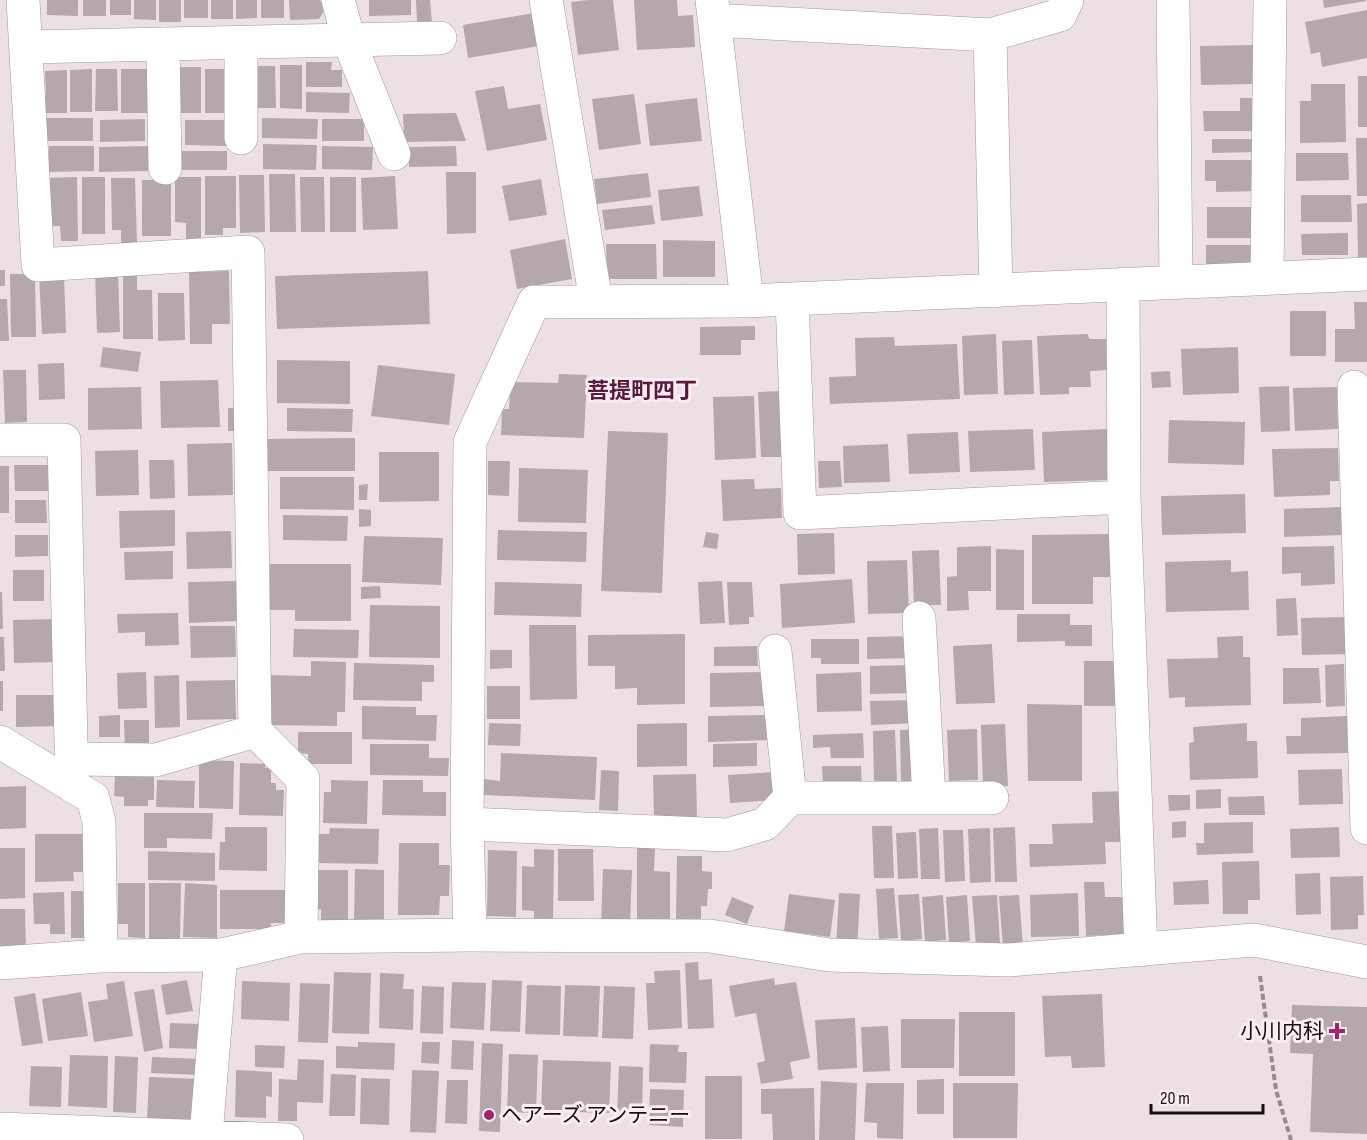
<svg xmlns="http://www.w3.org/2000/svg" width="1367" height="1140" viewBox="0 0 1367 1140" font-family="'Sofia Sans Condensed','Noto Sans JP',sans-serif">
	<style>
		.building { fill: #b4a8ad }
		.lines { fill: none; stroke-linecap: round; stroke-linejoin: round }
		.minor-casing { stroke: #a3979c; stroke-width: 34 }
		.path { stroke: #948b8f; stroke-width: 4; stroke-dasharray: 6 3; stroke-linecap: butt }
		.minor { stroke: #fff; stroke-width: 33 }
		.poi-dot { fill: #a5226e; stroke: #faedf2; stroke-width: 2 }
		.labels { text-anchor: middle; dominant-baseline: central; stroke-width: 6; stroke-linejoin: round; paint-order: stroke }
		.poi-label { font-size: 21px; fill: #141012; stroke: #faedf2; text-anchor: end }
		.neighbourhood-label { font-size: 22px; font-weight: bold; fill: #591a3c; stroke: #faedf2 }
	</style>
	<rect width="100%" height="100%" fill="#ede0e5"/>
	<path class="building" d="M47,0H78V16L47,15Z
		M83,0H106V16H83Z
		M110,0H131V15H110Z
		M134,0H156V20L134,19Z
		M159,0H181V22H159Z
		M184,0H208V18H184Z
		M211,0H233V19H211Z
		M236,0H257V18L236,19Z
		M261,0H284V18H261Z
		M289,0H320L325,9L319,19L290,20Z
		M369,0H411V15L369,16Z
		M416,0H430L432,22L417,23Z
		M588,0H613L619,50L578,55L571,2Z
		M634,0H677L678,16L693,15L695,47L637,50Z
		M1323,0H1366V1L1324,8Z
		M1367,10V58L1322,67L1320,52L1311,54L1305,22Z
		M534,13L539,46L468,58L463,25Z
		M1256,45V84L1201,85L1200,46Z
		M306,62H332L331,70H342V87H306Z
		M280,65H302V109L280,108Z
		M253,66H275L276,108H254Z
		M180,67H201V113H180Z
		M92,69V112H70V70Z
		M96,69H117L118,111H95Z
		M121,69H149V113H121Z
		M205,69H226V113H205Z
		M67,70V113H41V95H46L45,71Z
		M1358,76H1367V127H1358Z
		M1311,84H1345L1346,142L1300,143V101H1311Z
		M504,86L508,109L540,104L547,140L487,151L475,91Z
		M306,92L350,93L349,113L306,112Z
		M634,94L641,144L599,150L592,99Z
		M697,98L702,141L650,146L645,104Z
		M1240,98H1259V131H1204L1203,111H1240Z
		M456,113L466,141L404,142L403,114Z
		M45,118H93V141H46Z
		M262,118L318,119L317,139L262,138Z
		M145,119V141L100,142V120Z
		M322,119H364V141H322Z
		M185,120H226V146L185,145Z
		M1356,138H1367V196H1357Z
		M1212,139H1259V152L1212,153Z
		M263,144L317,145L316,170L263,169Z
		M49,146H94V171L49,172Z
		M148,146V171L99,172V147Z
		M322,146L373,147L372,170L322,169Z
		M456,146L457,166L409,167V147Z
		M182,151H227V170H182Z
		M1296,153H1348L1349,180L1296,181Z
		M1205,160H1261L1260,191L1216,192V181H1205Z
		M446,172H476V233L447,234Z
		M648,173L651,197L597,204L594,179Z
		M269,174H295L296,232H270Z
		M239,175H264L265,232L240,233Z
		M205,176H236V228H223V235H205Z
		M395,176L398,229L363,230L361,178Z
		M77,177L78,241H61L60,226H46L45,178Z
		M82,177H105V234H82Z
		M175,177H201V239H186V223L175,222Z
		M300,177H324L325,232H301Z
		M330,177H356V232H330Z
		M111,178H135L137,243H121V230H112Z
		M541,179L547,215L509,221L502,186Z
		M142,180H171V236H142Z
		M699,186L703,216L661,221L658,190Z
		M1301,195H1351L1352,222H1301Z
		M1367,203V257H1358L1357,204Z
		M652,205L655,224L605,230L602,210Z
		M1207,207H1259V238H1207Z
		M1348,233V255H1302L1301,234Z
		M565,239L572,279L517,289L510,250Z
		M663,240L715,241V277H663Z
		M606,244H656L657,279H607Z
		M1206,245H1259V270H1206Z
		M0,270H5V286H0Z
		M229,271L230,324H212V344H190L189,272Z
		M428,271L430,324L277,329L275,276Z
		M95,273H118L120,332L97,333Z
		M123,273H137V290H152L153,339H123Z
		M10,274H35L36,337H11Z
		M64,274L66,333L42,334L39,275Z
		M158,293H184L185,340L158,341Z
		M0,299H7L9,341H0Z
		M1354,302H1367V362H1335V329H1355Z
		M1290,311H1326V356H1290Z
		M755,326V340H741V355H700V327Z
		M996,334L998,394L964,395L962,336Z
		M1088,334L1089,339H1106L1107,370L1090,371L1091,387H1069V394L1040,395L1037,336Z
		M894,337L895,346L957,344L960,399L830,404L829,377L856,376L855,338Z
		M1032,340L1034,394L1004,395L1002,341Z
		M103,347L141,352L138,372L100,367Z
		M1238,347L1239,393L1183,395L1181,349Z
		M277,360L350,361V404L277,403Z
		M64,363L65,399L39,400L38,364Z
		M378,365L455,374L449,425L371,416Z
		M3,370H26L27,422L5,423Z
		M1170,371L1171,387L1152,388L1151,372Z
		M559,374L587,375L584,438L501,435L502,409H509L511,382L558,383Z
		M218,380L220,427L161,428L160,381Z
		M1289,386L1290,431L1261,432L1259,387Z
		M141,387L142,429L88,430V388Z
		M1337,387L1338,429L1295,431L1293,388Z
		M787,391L790,457H761L758,392Z
		M754,396L756,458L715,460L713,397Z
		M228,408H247V431H228Z
		M287,408L353,409L352,432L287,431Z
		M1169,420L1245,422L1244,465L1168,463Z
		M1033,429L1035,470L970,472L968,431Z
		M1108,429L1111,480L1044,482L1042,432Z
		M608,431L668,433L662,593L601,591Z
		M958,432L960,472L909,474L907,434Z
		M355,438V471H264V439Z
		M232,443L233,495L188,496L187,444Z
		M888,444L890,482L844,483L843,446Z
		M1338,448L1339,481H1330V495L1274,497L1272,449Z
		M138,450L139,495L96,496L95,451Z
		M379,452H439V501L379,502Z
		M149,460H174L175,498L150,499Z
		M488,461H510L509,496L488,495Z
		M818,461H840L842,487L819,488Z
		M14,465H49V491H15Z
		M0,466H9V513H0Z
		M519,468L588,470L586,523L518,522Z
		M280,477H354V510L280,509Z
		M754,479L755,489L781,488L782,518L723,521L721,480Z
		M368,484L367,500H359V485Z
		M1245,494L1246,533L1162,535L1161,496Z
		M15,500H46L47,523H15Z
		M1342,507L1343,535L1284,537V509Z
		M359,509L371,510V526L359,527Z
		M175,510V546L120,548L119,511Z
		M283,515L348,516L347,541L283,540Z
		M498,530L587,532L586,562L497,560Z
		M231,531L232,568L187,569L186,532Z
		M706,532L719,534L717,549L703,547Z
		M834,533L835,574L798,575L797,534Z
		M1111,534V577H1093V604H1032V535Z
		M15,535H48V556L15,557Z
		M364,536L443,538L441,585L362,582Z
		M991,546V591H968L969,610L947,611V577L957,576V547Z
		M1334,546L1335,584L1301,586V573L1282,574V547Z
		M996,549L1024,550V610H996Z
		M939,550L941,605H914L912,551Z
		M173,551V579L125,580L124,552Z
		M907,560L909,613L868,614L867,561Z
		M1231,560V572L1248,571L1249,610L1166,612L1165,562Z
		M270,564H351V621H295V610H270Z
		M13,570H44V601H13Z
		M852,579L855,623L782,628L780,584Z
		M238,581V621L189,623L188,582Z
		M722,581L725,623L700,624L698,582Z
		M495,582L582,584L581,617L494,615Z
		M727,582H752L754,617H749V624L729,625Z
		M380,586L381,598L361,599V587Z
		M0,592H2L3,629H0Z
		M1296,598L1298,635L1277,636L1276,599Z
		M370,605L440,606V658L369,657Z
		M178,613L179,645L145,646V632L118,633L117,614Z
		M1017,614H1070V625H1092V646H1065V641L1017,642Z
		M1350,617L1351,654L1302,655L1301,618Z
		M56,619V662L14,663L13,620Z
		M529,625H576L577,699L530,700Z
		M190,626H235L236,657L191,658Z
		M294,629L359,630L358,658L293,657Z
		M685,634V704L637,705V688L615,689V666H588V635Z
		M915,636V658L867,659V637Z
		M1243,636V657H1250L1251,705L1185,707V697L1169,698L1167,659L1218,658L1217,637Z
		M0,637H4L5,671H0Z
		M811,639H859V664H821V658H811Z
		M992,644L995,703L956,704L953,646Z
		M757,646L758,666H714V647Z
		M490,650H512V668L490,669Z
		M311,661L346,662L345,712H337V726L262,725L264,675L311,676Z
		M1084,661H1117V706H1084Z
		M354,663L434,665V682H422V701L353,700Z
		M1344,664L1345,706L1326,707L1325,665Z
		M914,665L915,693L870,694V666Z
		M1283,668H1319L1321,703L1283,704Z
		M146,672L147,708L118,709L117,673Z
		M765,672V706L710,707V673Z
		M861,672L862,711L817,712L816,674Z
		M179,675L180,727L155,728L154,676Z
		M235,680L236,719L187,720L186,681Z
		M0,681H3V711H0Z
		M487,686H520V719H487Z
		M16,695H61V726L16,727Z
		M917,700L918,723L871,725L870,701Z
		M1027,704L1082,705V781H1028Z
		M362,706L416,707V715H437L436,741L362,739Z
		M120,715V737H99V716Z
		M768,715L769,740L708,742V716Z
		M1347,716L1348,753L1287,754L1286,736H1301V718Z
		M124,720H149V750H125Z
		M489,723L521,724L520,746L488,745Z
		M687,723V766L637,767V724Z
		M1247,723V741H1257L1258,778L1190,780L1189,743L1194,742L1193,727Z
		M1005,724L1008,786L983,787L981,725Z
		M922,729L923,782H901L900,730Z
		M977,729L978,780L949,781L947,730Z
		M895,730L897,782H874L873,731Z
		M298,732H352V764H308V754L298,753Z
		M863,733L864,758H831L830,747L813,748V735Z
		M757,743V766L713,767V744Z
		M370,744H429V758H449L448,776L370,775Z
		M501,753L597,757L595,800L483,795L484,779L500,781Z
		M199,760L234,761L233,809L199,808Z
		M240,763L265,764V768H271V783H276V790H284L283,816L239,815Z
		M822,766H861L862,786L823,787Z
		M1342,769L1343,804L1299,805L1298,770Z
		M601,770L619,771L618,811L599,810Z
		M775,772L776,800L730,803L728,775Z
		M115,774L154,775V800H148V806H124V797L114,796Z
		M696,774L697,819H654L653,775Z
		M157,780L195,781L194,808L156,807Z
		M331,780L368,781L367,824L323,823L324,792H331Z
		M383,780H423V792H446V816L382,815Z
		M26,786V828L0,829V787Z
		M1221,789V808L1196,809V790Z
		M1126,791L1127,842H1105L1106,864L1030,867L1029,844H1053L1052,824L1093,823L1092,792Z
		M1168,795H1190V810L1169,811Z
		M1264,796L1265,815H1229L1228,797Z
		M144,813H213L212,839L167,838V848H144Z
		M1186,821V837L1172,838V822Z
		M1253,822V853L1197,855L1196,843H1204V823Z
		M872,826H892L894,878H874Z
		M225,827H267V871L219,870L220,842H225Z
		M1015,827L1017,882H995L993,828Z
		M1339,827L1340,857L1291,858L1290,829Z
		M330,828L379,829L378,864L314,863L315,834H329Z
		M938,828L940,879H921L919,829Z
		M990,828L991,882L970,883L968,829Z
		M943,830H963L965,881L945,882Z
		M916,832L918,878L898,879L896,833Z
		M35,834H87V872H73L74,881L35,882Z
		M399,843H439V865H450L449,896H440L439,915H398Z
		M0,848H25V898L0,899Z
		M637,848H655L654,871L670,872V919H637Z
		M534,849L554,850L553,926H534V911L522,910V866L534,867Z
		M558,849H593L594,901H558Z
		M488,850L517,851L516,917L487,916Z
		M148,851L215,853V881L148,880Z
		M677,856H702V871L712,872V889H708L707,906H701V919H676Z
		M1259,861L1260,900H1248V914H1223L1222,862Z
		M355,869L384,870V924H354Z
		M603,869L632,870L630,924L601,923Z
		M314,870H348V924H321V909L314,910Z
		M1320,873L1321,914L1296,915L1295,874Z
		M1363,876L1364,915H1358V929L1331,930L1330,877Z
		M1208,880L1209,904L1174,905L1173,882Z
		M1084,882H1104L1105,897H1131V934L1086,936Z
		M118,883H145V938L128,937V924H118Z
		M149,883H181L180,939H149Z
		M185,883L217,885V938L183,937Z
		M894,888L898,938L879,939L876,889Z
		M220,890H285V923H271V929H220Z
		M71,891H96V938H71Z
		M64,892L65,934H50V924H34L33,893Z
		M839,893L860,894L857,949L836,948Z
		M1078,893L1079,936L1031,937L1030,895Z
		M789,894L835,900L830,937L784,931Z
		M919,894L922,939L901,941L898,895Z
		M943,895L946,940L925,942L922,897Z
		M967,895L970,941L949,943L946,897Z
		M997,895L1000,944L976,946L972,896Z
		M1019,895L1023,946L1003,948L999,896Z
		M732,897L754,906L747,924L725,915Z
		M0,909H25L26,952L0,953Z
		M698,962L699,980L712,979L714,1028L688,1029L685,963Z
		M680,970L682,1028L648,1030L646,983H655L654,971Z
		M334,972L371,973L369,1034L332,1033Z
		M380,973L404,974L403,989H414L413,1030L379,1028Z
		M774,978L775,985L796,982L810,1058L790,1062L793,1079L761,1084L757,1063L765,1061L756,1013L735,1017L729,986Z
		M187,980L193,1011L166,1015L161,985Z
		M492,980L522,981L520,1032L490,1031Z
		M124,981L133,1036L94,1042L88,1002L108,999L106,984Z
		M242,981L290,983L289,1021L241,1019Z
		M452,982L486,983L484,1030L450,1028Z
		M300,983L330,984L328,1043L298,1042Z
		M527,985L561,986L560,1035L525,1034Z
		M565,985L600,986L598,1037L563,1036Z
		M422,986L444,987L443,1034L420,1033Z
		M604,986L635,987L633,1039L602,1038Z
		M154,989L163,1048L144,1052L134,992Z
		M81,992L88,1036L48,1041L42,999Z
		M35,993L43,1043L22,1046L14,997Z
		M1102,994L1105,1067L1072,1068L1071,1056L1045,1057L1042,996Z
		M1292,1005L1367,1007V1134L1310,1132L1313,1054L1290,1053Z
		M959,1012H1015V1076H959Z
		M855,1018L857,1068L818,1070L815,1020Z
		M901,1019H955L954,1068H901Z
		M170,1023L201,1024L200,1049L169,1048Z
		M888,1026L890,1071L863,1072L861,1027Z
		M452,1040L474,1041L473,1070L451,1069Z
		M358,1042L395,1043L394,1070L336,1068V1046L358,1047Z
		M422,1042H440L439,1064L421,1063Z
		M482,1043L503,1044L500,1132L479,1131Z
		M650,1044L679,1045L678,1052H687L686,1083L649,1082Z
		M255,1045L285,1046L284,1068L255,1067Z
		M509,1054L538,1055L536,1113L507,1112Z
		M70,1055L108,1056L107,1108L68,1106Z
		M115,1056L138,1057L136,1113L113,1112Z
		M152,1057L203,1059L202,1075L151,1073Z
		M298,1059L324,1060L323,1103L297,1102V1121H278L279,1079L297,1080Z
		M543,1060L611,1062L609,1113L541,1111Z
		M31,1066L62,1067L61,1107L29,1106Z
		M619,1066L643,1067L642,1115L617,1114Z
		M236,1070L272,1072V1097L266,1096V1118L235,1117Z
		M412,1070L439,1071L436,1133L410,1132Z
		M331,1074L356,1075L355,1116H329Z
		M705,1076H742V1139H705Z
		M149,1077L199,1079L198,1122L147,1120Z
		M361,1078L390,1079L389,1125L360,1124Z
		M944,1079V1114H917V1080Z
		M447,1080H468L467,1124L445,1123Z
		M821,1081L857,1083L855,1140H819Z
		M866,1083H904L903,1139L877,1138V1123L864,1122Z
		M953,1083H1018L1017,1138H953Z
		M814,1088L815,1140H773L772,1114H761V1089Z
		M650,1089L684,1090L683,1127L649,1125Z"/>
	<g class="lines">
		<g class="minor-casing">
			<path id="minor" d="M23,0L38,265L248,252L255,731L303,779L301,937
				M338,0L349,41L394,154
				M546,0L596,301
				M712,0L747,301
				M1173,2L1176,282
				M714,20L990,35
				M241,43V138
				M163,44L165,168
				M27,47L440,38
				M1267,277L1270,0
				M1123,284L1124,497L1141,950
				M996,291L990,35L1060,15L1067,0
				M792,299L800,513L1124,497
				M1354,387L1367,828
				M0,440H64L72,786
				M919,618L929,798
				M775,651L790,798
				M0,742L93,798L99,822L101,956
				M72,759L156,760L255,731
				M467,824L727,835L765,824L790,798H992
				M470,935L467,824L470,442L534,302L747,301L1367,274
				M0,963L101,956L221,955L301,937L470,935L710,936L829,955L1008,960L1254,940L1367,962
				M0,1129L287,1140
				M206,1135L221,955"/>
		</g>
		<path class="path" d="M1260,976L1276,1090L1291,1140"/>
		<use href="#minor" class="minor"/>
	</g>
	<g class="poi-dot">
		<path d="M1334 1022h6v6h6v6h-6v6h-6v-6h-6v-6h6z"/>
		<circle cx="489" cy="1115" r="6"/>
	</g>
	<g class="labels">
		<g class="poi-label">
			<text x="1324" y="1031">小川内科</text>
			<text x="501" y="1115" text-anchor="start">ヘアーズ アンテニー</text>
		</g>
		<g class="neighbourhood-label">
			<text x="642" y="391">菩提町四丁</text>
		</g>
	</g>
	<path d="M1151 1104v9h112v-9" fill="none" stroke="#141012" stroke-width="3"/>
	<text x="1160" y="1104" font-size="18" fill="#141012" stroke="#faedf2" stroke-width="4.5" paint-order="stroke">20 m</text>
</svg>
